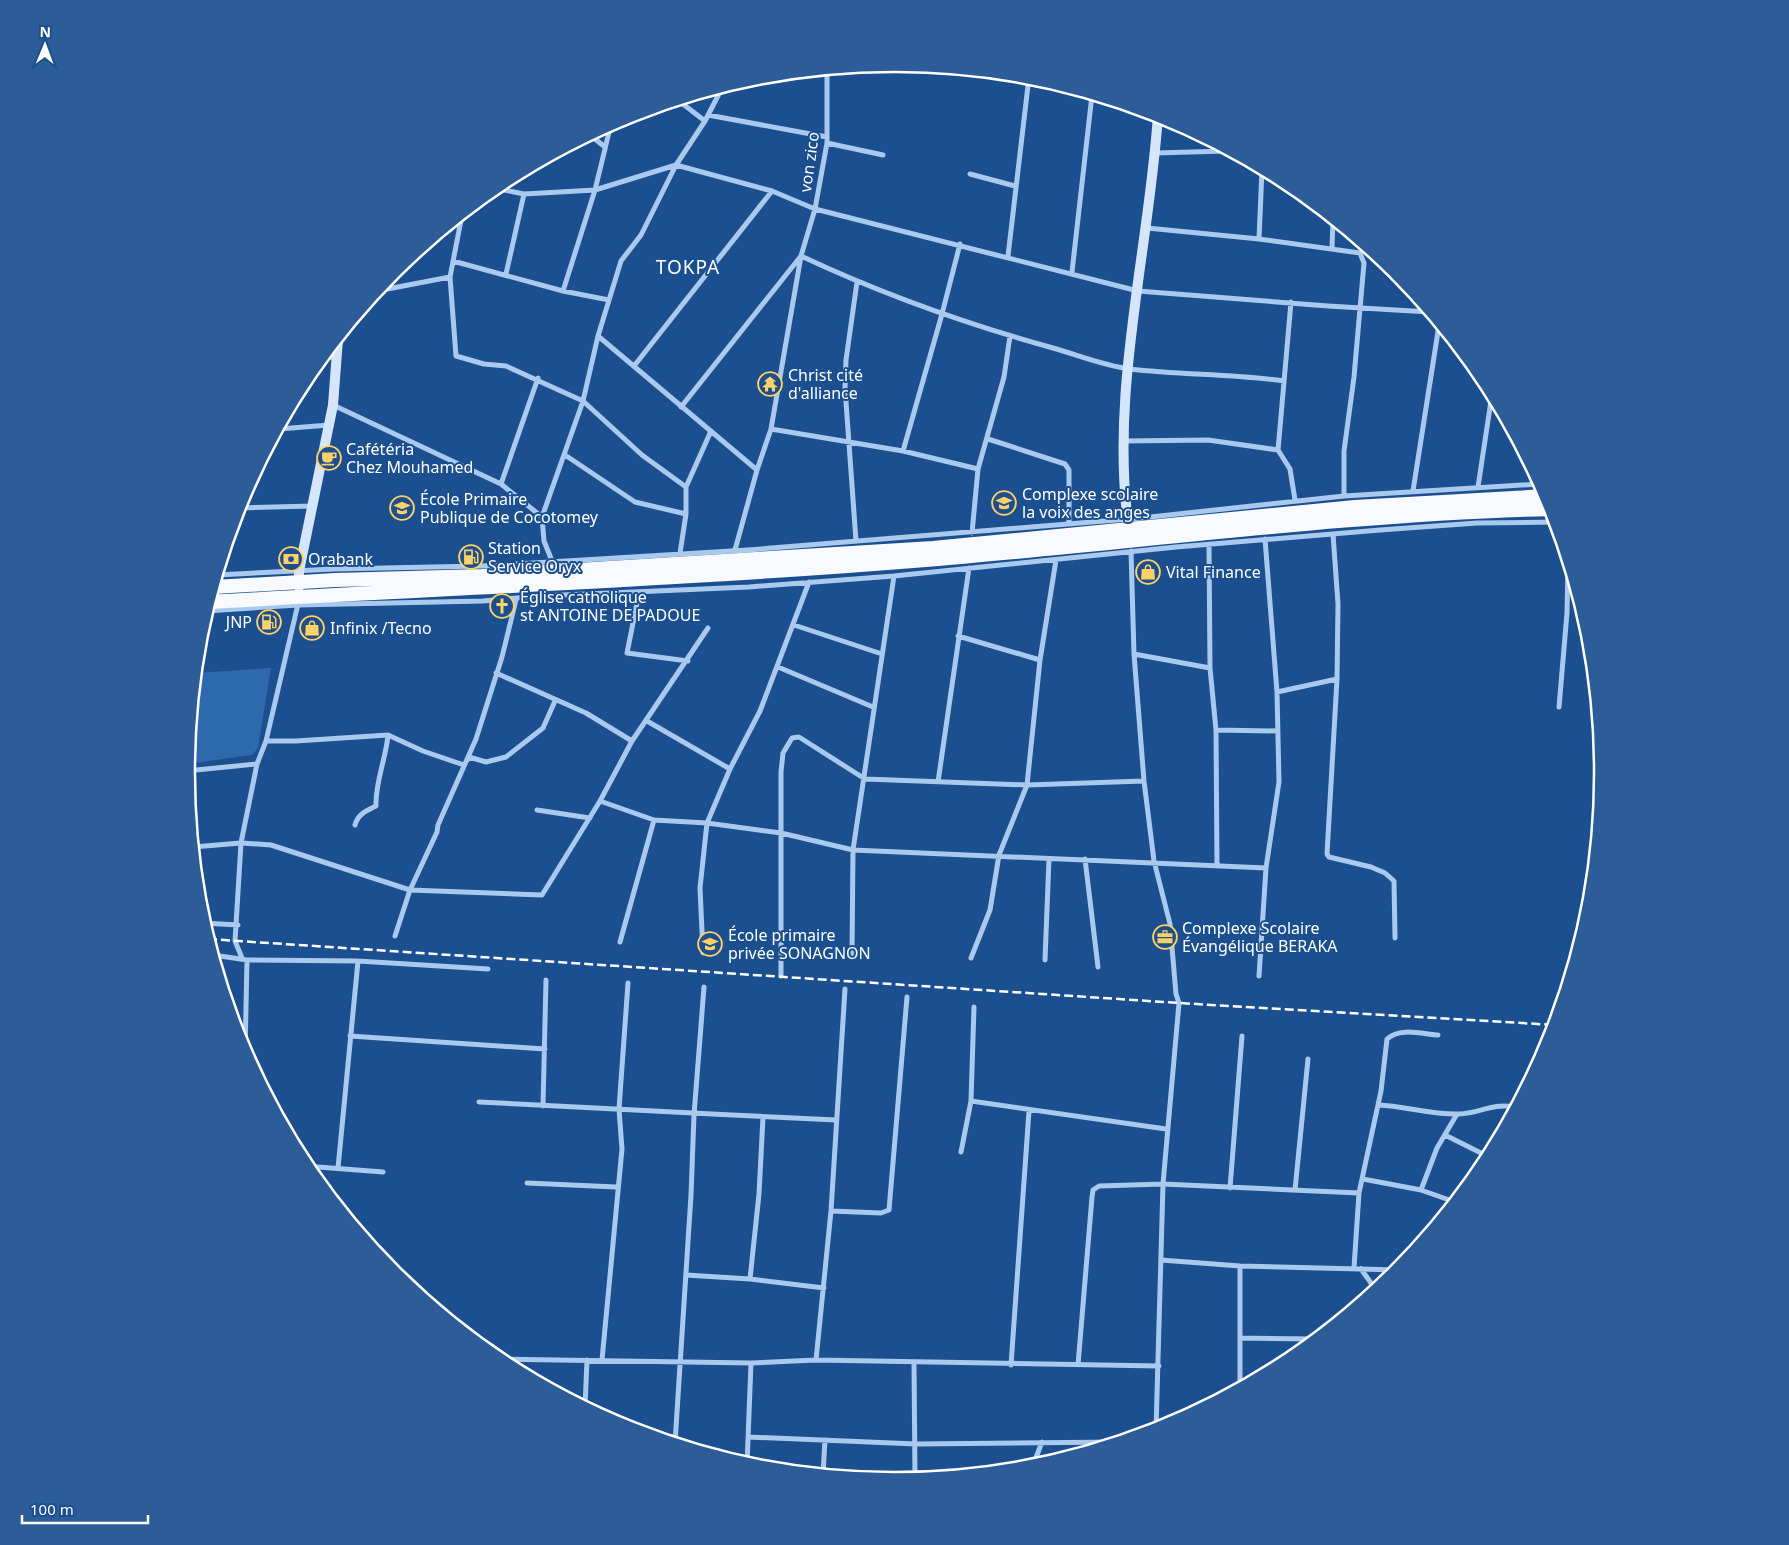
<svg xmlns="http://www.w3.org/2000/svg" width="1789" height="1545" viewBox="0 0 1789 1545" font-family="'Noto Sans',sans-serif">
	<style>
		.green { fill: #2e69ad }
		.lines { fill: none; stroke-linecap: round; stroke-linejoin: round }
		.minor { stroke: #a9c9ee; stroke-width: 5 }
		.secondary { stroke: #d6e6fa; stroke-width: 10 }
		.trunk { stroke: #f8faff; stroke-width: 14 }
		.rail { stroke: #fff; stroke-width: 2.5; stroke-dasharray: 9 4; stroke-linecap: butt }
		.labels { text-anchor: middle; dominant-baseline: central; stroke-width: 4; stroke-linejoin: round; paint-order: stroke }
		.street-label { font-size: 16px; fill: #fff; stroke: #1b4f8f }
		.poi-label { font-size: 16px; fill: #fff; stroke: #1b4f8f; text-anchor: start }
		.quarter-label { font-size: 19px; letter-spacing: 1px; fill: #fff; stroke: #1b4f8f }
		.rim { fill: none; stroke: #fff; stroke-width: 2.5 }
	</style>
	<rect width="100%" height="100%" fill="#1b4f8f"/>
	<path class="green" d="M271,668L258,748L252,755L187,764L196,673Z"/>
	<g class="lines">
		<path class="minor" d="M679,101L705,121
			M708,115L827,137
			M590,135L605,147
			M827,143L883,155
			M1155,153L1228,151
			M970,174L1015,186
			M495,188L524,194L595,190L676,165L772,191L815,209L1138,291L1328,306L1429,312
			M462,215L450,277L456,356L484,364L506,366L583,401L642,455L686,487
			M1147,228L1259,239L1360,253L1364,263L1354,377L1344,451V496
			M1259,239L1262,169
			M1332,248L1333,220
			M801,256C882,294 966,324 1053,348C1078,355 1104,366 1130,369C1181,375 1233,374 1284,381
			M1008,256L1029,77
			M453,261L563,291L609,300
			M1072,272L1092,95
			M506,274L524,194
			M377,291L450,277
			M563,291L595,190L611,124
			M1291,302L1278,450L1290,469L1295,500
			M598,336L757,470
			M323,357H337
			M634,366L772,191
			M333,405L501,484L542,517
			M681,407L801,256
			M279,429L329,425
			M771,429L903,451L978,469
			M988,439L1065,464L1069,470V523
			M1124,441L1208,440L1278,450
			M903,451L942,314L960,244
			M565,455L635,502L686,514
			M501,484L538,378
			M1478,487L1492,394
			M1413,491L1439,325
			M238,508L312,506
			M972,533L978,469L1004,377L1010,336
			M1333,534L1338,604L1337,679L1327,854L1329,857L1371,867L1385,873L1394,881L1395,938
			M856,541L845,388L846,360L857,282
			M1209,544L1210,668L1216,730L1217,865
			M735,550L757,470L771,429L801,256L815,209L827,143V70
			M1131,551L1134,654L1144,781L1154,861L1170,924L1176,994L1179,1003L1163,1184L1156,1430
			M680,553L686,514V487L711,431
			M552,561L544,541L542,517L583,401L598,336L621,261L641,235L676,165L705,121L722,88
			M217,575L334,569L481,566L748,550L1141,518L1344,496L1540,484
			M639,593L627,653L688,661
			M206,611L298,605L483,601L540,596L749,587L894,576L1176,547L1380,530L1477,523L1556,522
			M794,625L882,654
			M958,636L1040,660
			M1134,654L1210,668
			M778,667L873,707
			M496,673L586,713L632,741
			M1277,692L1337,679
			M1559,707L1567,613L1568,562
			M647,721L730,769
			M1216,730L1278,731
			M266,741H296L388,735L423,751L464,765L469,757L486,762L506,757L543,728L555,701
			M186,771L257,764
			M938,782L969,568
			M600,801L654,820L707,823L781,833L853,850L1266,868
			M537,810L590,818
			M355,825C358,814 366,811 376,806C375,782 386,759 388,735
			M193,847L241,843L271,845L410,890L542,895L600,801L632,741L708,628
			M1085,859L1098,967
			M203,923L238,925
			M395,936L410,890L437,832L438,825L476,739L502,657L516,600
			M620,942L654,820
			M703,953L700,888L707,823L730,769L760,711L809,582
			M213,955L247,960L358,961L488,969
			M852,955L853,850L894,576
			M242,958L235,941L241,843L257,764L266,741L298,604
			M971,958L990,910L999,855L1027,785L1040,660L1056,560
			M1045,960L1049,859
			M781,976V772L783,753L792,738L799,737L865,779L1027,785L1144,781
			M1259,976L1266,868L1279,782L1277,692L1265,539
			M350,1036L545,1049
			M245,1054L247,960
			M971,1101L1166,1129
			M479,1102C598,1109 717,1114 836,1120
			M1378,1105C1405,1106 1432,1115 1459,1114C1481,1113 1491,1103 1515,1107
			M543,1106L546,980
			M1445,1135L1489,1157
			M961,1152L971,1101L974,1007
			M305,1166L383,1172
			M338,1168L358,961
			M1363,1179L1421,1190L1455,1202
			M527,1183L616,1187
			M1230,1188L1242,1036
			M1295,1190L1308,1059
			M1421,1190L1437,1148L1457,1114
			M831,1211L881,1213L889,1210L907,997
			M1161,1260L1240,1266L1399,1270
			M1354,1268L1359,1193L1381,1091L1387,1039C1400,1027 1422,1034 1438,1035
			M1361,1269L1376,1290
			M686,1275L750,1279L824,1288
			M750,1279L759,1194L763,1117
			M1241,1338L1315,1339
			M498,1359L751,1363L816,1360L1159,1366
			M602,1360L622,1149L619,1109L628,983
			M816,1360L831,1211L845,989
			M914,1364L915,1479
			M1011,1365L1029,1111
			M1078,1365L1092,1197L1093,1190L1099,1186L1163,1184L1359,1193
			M1240,1388V1266
			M585,1407L587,1360
			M656,1437H676
			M748,1437L916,1444L1116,1442
			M675,1443L691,1195L694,1115L704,987
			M747,1465L751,1363
			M1032,1468L1042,1442
			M823,1474L825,1440"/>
		<path class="secondary" d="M1129,530C1109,394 1149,251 1158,115
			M299,587V571L333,405L338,339"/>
		<path class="trunk" d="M214,587L335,580L482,576L933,548L1355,507L1546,496
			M209,602C452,588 696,579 938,559C1143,542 1347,514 1552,509"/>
		<path class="rail" d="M208,939L1179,1003L1555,1025"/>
	</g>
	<defs>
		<g id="temple-ring" transform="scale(1.25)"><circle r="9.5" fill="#1b4f8f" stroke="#ffd166" stroke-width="1.5"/><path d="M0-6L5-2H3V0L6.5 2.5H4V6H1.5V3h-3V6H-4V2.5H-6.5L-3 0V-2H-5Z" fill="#ffd166"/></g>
		<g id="cafe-ring" transform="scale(1.25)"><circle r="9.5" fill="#1b4f8f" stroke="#ffd166" stroke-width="1.5"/><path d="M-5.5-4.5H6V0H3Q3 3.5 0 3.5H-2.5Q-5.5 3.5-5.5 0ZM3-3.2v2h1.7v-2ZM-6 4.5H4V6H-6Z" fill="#ffd166"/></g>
		<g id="school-ring" transform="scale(1.25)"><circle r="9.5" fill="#1b4f8f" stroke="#ffd166" stroke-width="1.5"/><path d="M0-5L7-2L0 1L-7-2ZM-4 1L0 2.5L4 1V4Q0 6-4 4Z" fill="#ffd166"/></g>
		<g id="fuel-ring" transform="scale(1.25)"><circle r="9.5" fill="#1b4f8f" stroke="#ffd166" stroke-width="1.5"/><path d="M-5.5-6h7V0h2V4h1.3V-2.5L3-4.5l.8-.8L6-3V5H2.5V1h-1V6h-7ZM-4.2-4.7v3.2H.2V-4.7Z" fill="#ffd166"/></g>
		<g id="bank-ring" transform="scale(1.25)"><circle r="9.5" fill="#1b4f8f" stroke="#ffd166" stroke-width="1.5"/><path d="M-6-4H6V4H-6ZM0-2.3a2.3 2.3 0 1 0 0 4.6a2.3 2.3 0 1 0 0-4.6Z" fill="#ffd166"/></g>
		<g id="shop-ring" transform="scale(1.25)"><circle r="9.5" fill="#1b4f8f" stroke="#ffd166" stroke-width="1.5"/><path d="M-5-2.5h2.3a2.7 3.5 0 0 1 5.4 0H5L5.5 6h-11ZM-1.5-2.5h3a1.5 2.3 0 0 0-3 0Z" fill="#ffd166"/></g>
		<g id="church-ring" transform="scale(1.25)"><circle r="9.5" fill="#1b4f8f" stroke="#ffd166" stroke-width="1.5"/><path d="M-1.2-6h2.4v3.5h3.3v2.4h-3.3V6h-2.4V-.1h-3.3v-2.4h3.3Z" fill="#ffd166"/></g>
		<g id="office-ring" transform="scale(1.25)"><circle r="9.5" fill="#1b4f8f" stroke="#ffd166" stroke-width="1.5"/><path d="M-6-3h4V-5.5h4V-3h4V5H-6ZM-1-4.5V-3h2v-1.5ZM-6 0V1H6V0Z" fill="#ffd166"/></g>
	</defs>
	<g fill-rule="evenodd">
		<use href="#temple-ring" x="770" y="384"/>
		<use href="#cafe-ring" x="329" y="458"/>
		<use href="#school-ring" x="1004" y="503"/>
		<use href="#school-ring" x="402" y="508"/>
		<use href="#fuel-ring" x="471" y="557"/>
		<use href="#bank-ring" x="291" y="559"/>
		<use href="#shop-ring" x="1148" y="572"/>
		<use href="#church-ring" x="502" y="606"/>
		<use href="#fuel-ring" x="269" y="622"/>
		<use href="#shop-ring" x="312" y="628"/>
		<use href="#office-ring" x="1165" y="937"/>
		<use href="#school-ring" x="710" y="944"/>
	</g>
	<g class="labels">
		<g class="street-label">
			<text transform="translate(809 162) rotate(-82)">von zico</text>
		</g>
		<g class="poi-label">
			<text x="788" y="375">Christ cité<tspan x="788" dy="18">d'alliance</tspan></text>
			<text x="346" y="449">Cafétéria<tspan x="346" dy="18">Chez Mouhamed</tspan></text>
			<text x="1022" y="494">Complexe scolaire<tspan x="1022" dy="18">la voix des anges</tspan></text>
			<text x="420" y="499">École Primaire<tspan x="420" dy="18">Publique de Cocotomey</tspan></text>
			<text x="488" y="548">Station<tspan x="488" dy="18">Service Oryx</tspan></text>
			<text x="308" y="559">Orabank</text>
			<text x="1166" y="572">Vital Finance</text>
			<text x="520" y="597">Église catholique<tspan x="520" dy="18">st ANTOINE DE PADOUE</tspan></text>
			<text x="252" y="622" text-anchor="end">JNP</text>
			<text x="330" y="628">Infinix /Tecno</text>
			<text x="1182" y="928">Complexe Scolaire<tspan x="1182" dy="18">Évangélique BERAKA</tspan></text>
			<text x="728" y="935">École primaire<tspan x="728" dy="18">privée SONAGNON</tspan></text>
		</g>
		<g class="quarter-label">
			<text x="688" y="267">TOKPA</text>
		</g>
	</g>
	<path d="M0 0H1789V1545H0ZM894 72H895A699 699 0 0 1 1594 771V773A699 699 0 0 1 895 1472H894A699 699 0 0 1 195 773V771A699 699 0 0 1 894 72Z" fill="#2d5d98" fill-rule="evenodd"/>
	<path class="rim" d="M894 72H895A699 699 0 0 1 1594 771V773A699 699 0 0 1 895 1472H894A699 699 0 0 1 195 773V771A699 699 0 0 1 894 72Z"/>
	<g transform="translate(45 45) rotate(1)" stroke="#1b4f8f" stroke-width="4" paint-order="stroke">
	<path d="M0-4L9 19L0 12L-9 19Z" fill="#ffffff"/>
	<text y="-8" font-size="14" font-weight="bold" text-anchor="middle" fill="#ffffff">N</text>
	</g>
	<path d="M22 1515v8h126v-8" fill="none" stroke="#ffffff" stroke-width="2.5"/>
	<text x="30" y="1515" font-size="15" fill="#ffffff" stroke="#1b4f8f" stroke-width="4" paint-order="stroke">100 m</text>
</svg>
